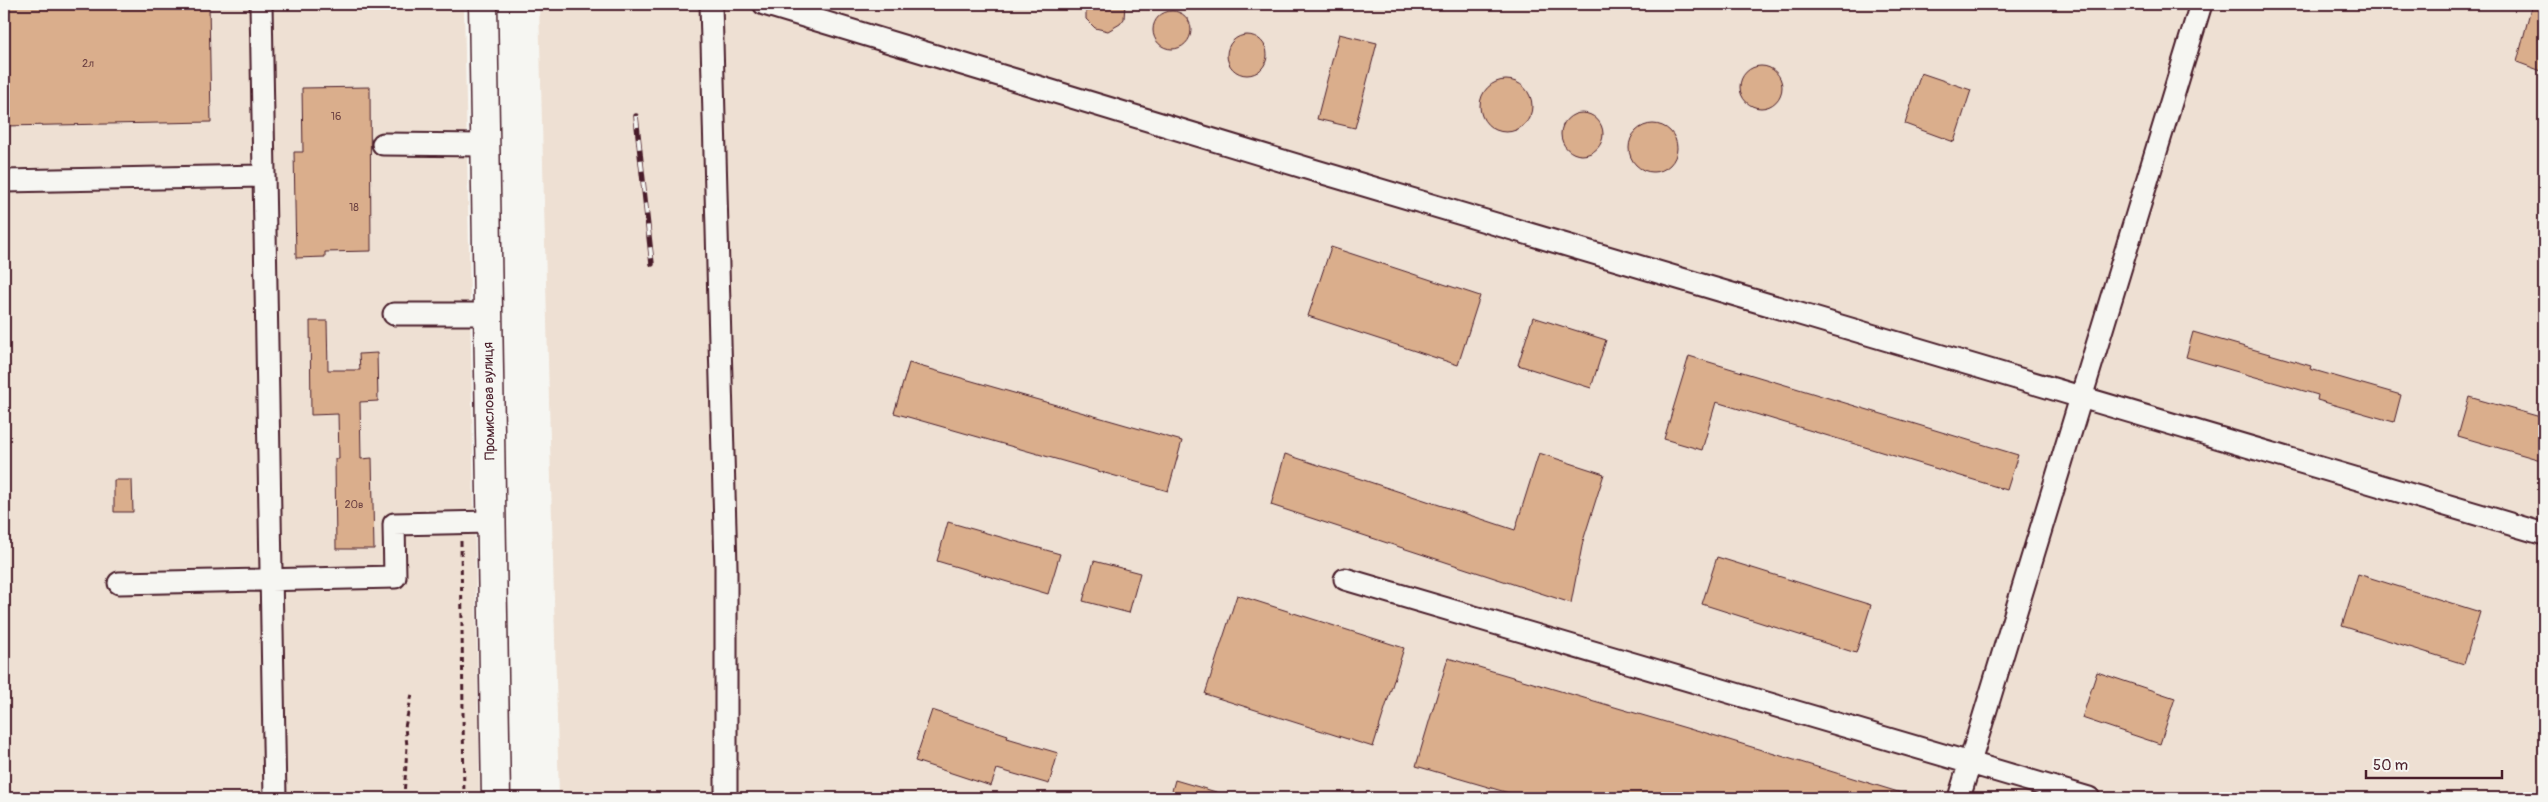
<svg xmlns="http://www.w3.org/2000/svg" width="2548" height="802" viewBox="0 0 2548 802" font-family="Pangolin,sans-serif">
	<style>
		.built { fill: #eee0d3 }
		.building { fill: #daae8c; stroke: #4a1f2b }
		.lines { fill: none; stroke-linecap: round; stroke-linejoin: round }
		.minor-casing { stroke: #4a1f2b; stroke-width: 25 }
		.major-casing { stroke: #4a1f2b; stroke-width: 31 }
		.path { stroke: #4a1f2b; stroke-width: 3; stroke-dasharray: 5 4; stroke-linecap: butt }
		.minor { stroke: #f6f6f2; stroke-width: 21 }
		.major { stroke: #f6f6f2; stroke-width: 28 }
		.rail-casing { stroke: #4a1f2b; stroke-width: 5.5 }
		.rail { stroke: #f6f6f2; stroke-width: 4; stroke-dasharray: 11; stroke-linecap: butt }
		.labels { text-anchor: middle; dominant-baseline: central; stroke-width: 5; stroke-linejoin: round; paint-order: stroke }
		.number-label { font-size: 11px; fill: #6e4343 }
		.street-label { font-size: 14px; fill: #4a1f2b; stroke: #f6f6f2 }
	</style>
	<rect width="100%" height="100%" fill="#f6f6f2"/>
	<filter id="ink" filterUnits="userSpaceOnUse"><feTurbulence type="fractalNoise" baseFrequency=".02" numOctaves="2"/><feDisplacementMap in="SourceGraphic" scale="10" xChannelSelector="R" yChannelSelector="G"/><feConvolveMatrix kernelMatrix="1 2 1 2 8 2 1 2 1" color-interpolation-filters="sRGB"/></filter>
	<g filter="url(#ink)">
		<path class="built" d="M4,4H464L480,798H4Z
			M539,4H2544V798H559Z"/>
		<path class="building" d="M4,4H209L211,122L4,126Z
			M1086,4H1125L1124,19L1120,24L1108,31L1095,28L1086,19Z
			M2532,4H2544V72L2517,62Z
			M1153 30a19 19 0 1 1 38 0a19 19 0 1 1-38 0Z
			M1339,34L1377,43L1355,128L1317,119Z
			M1227 55a20 20 0 1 1 40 0a20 20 0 1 1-40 0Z
			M1740 87a21 21 0 1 1 42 0a21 21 0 1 1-42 0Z
			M1921,73L1971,90L1954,142L1905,124Z
			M1480 106a26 26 0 1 1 52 0a26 26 0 1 1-52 0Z
			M370,87L371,251L325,252V257L296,258L294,152H303L302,88Z
			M1561 134a21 21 0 1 1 42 0a21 21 0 1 1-42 0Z
			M1629 148a24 24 0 1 1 48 0a24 24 0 1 1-48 0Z
			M1331,247L1480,296L1458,365L1308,316Z
			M1533,317L1606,340L1591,388L1518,365Z
			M310,321H327L328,370H360L359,354L377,353L378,401L360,402L361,459L372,458L374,549H336L335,459H339L338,414L311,415Z
			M2193,332L2311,366L2310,369L2401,395L2394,422L2317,400L2318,395L2186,357Z
			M1689,356L2018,455L2007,490L1716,402L1702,450L1664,439Z
			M909,363L1182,441L1168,491L894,413Z
			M2469,397L2544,418V461L2458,436Z
			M1539,453L1604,474L1583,541L1571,603L1271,505L1285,454L1515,530Z
			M114,480H132L133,512H114Z
			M948,522L1060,554L1048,594L937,561Z
			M1717,557L1871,605L1856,653L1702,604Z
			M1094,561L1140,573L1129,613L1083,601Z
			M2358,574L2480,612L2464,664L2342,626Z
			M1237,595L1404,648L1373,747L1205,694Z
			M1448,658L1703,733V732L1908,795V798H1526L1416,766Z
			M2097,672L2175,698L2160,744L2082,718Z
			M932,710L1008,735L1007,738L1058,753L1049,784L997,769L991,786L915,761Z
			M1175,780L1223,794V798H1170Z"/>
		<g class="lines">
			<g class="minor-casing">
				<path id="minor" d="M261,4L275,798
					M711,4L726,567V798
					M764,4L1313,170L2544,534
					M383,144L485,145
					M4,181L264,176
					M394,314H488
					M1345,579L2089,798
					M119,583L395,577L394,524L491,522
					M1959,798L2201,4"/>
			</g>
			<g class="major-casing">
				<path id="major" d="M483,4L496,798"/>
			</g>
			<path class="path" d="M461,541L464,798
				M404,798L407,746L405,727L412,694"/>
			<use href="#minor" class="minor"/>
			<use href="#major" class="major"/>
			<g class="rail-casing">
				<path id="rail" d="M636,116L652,264"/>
			</g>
			<use href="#rail" class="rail"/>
		</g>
	</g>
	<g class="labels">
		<g class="number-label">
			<text x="88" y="63">2л</text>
			<text x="336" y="116">16</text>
			<text x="354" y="207">18</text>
			<text x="354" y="504">20в</text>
		</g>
		<g class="street-label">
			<text transform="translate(489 401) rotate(-91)">Промислова вулиця</text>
		</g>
	</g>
	<rect width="2548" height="802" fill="none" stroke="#f6f6f2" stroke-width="20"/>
	<rect x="10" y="10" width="2528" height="782" fill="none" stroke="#4a1f2b" stroke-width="2" filter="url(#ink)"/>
	<path d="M2366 770v8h136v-8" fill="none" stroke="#4a1f2b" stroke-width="2.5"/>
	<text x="2373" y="770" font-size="15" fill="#4a1f2b" stroke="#f6f6f2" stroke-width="4" paint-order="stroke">50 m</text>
</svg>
